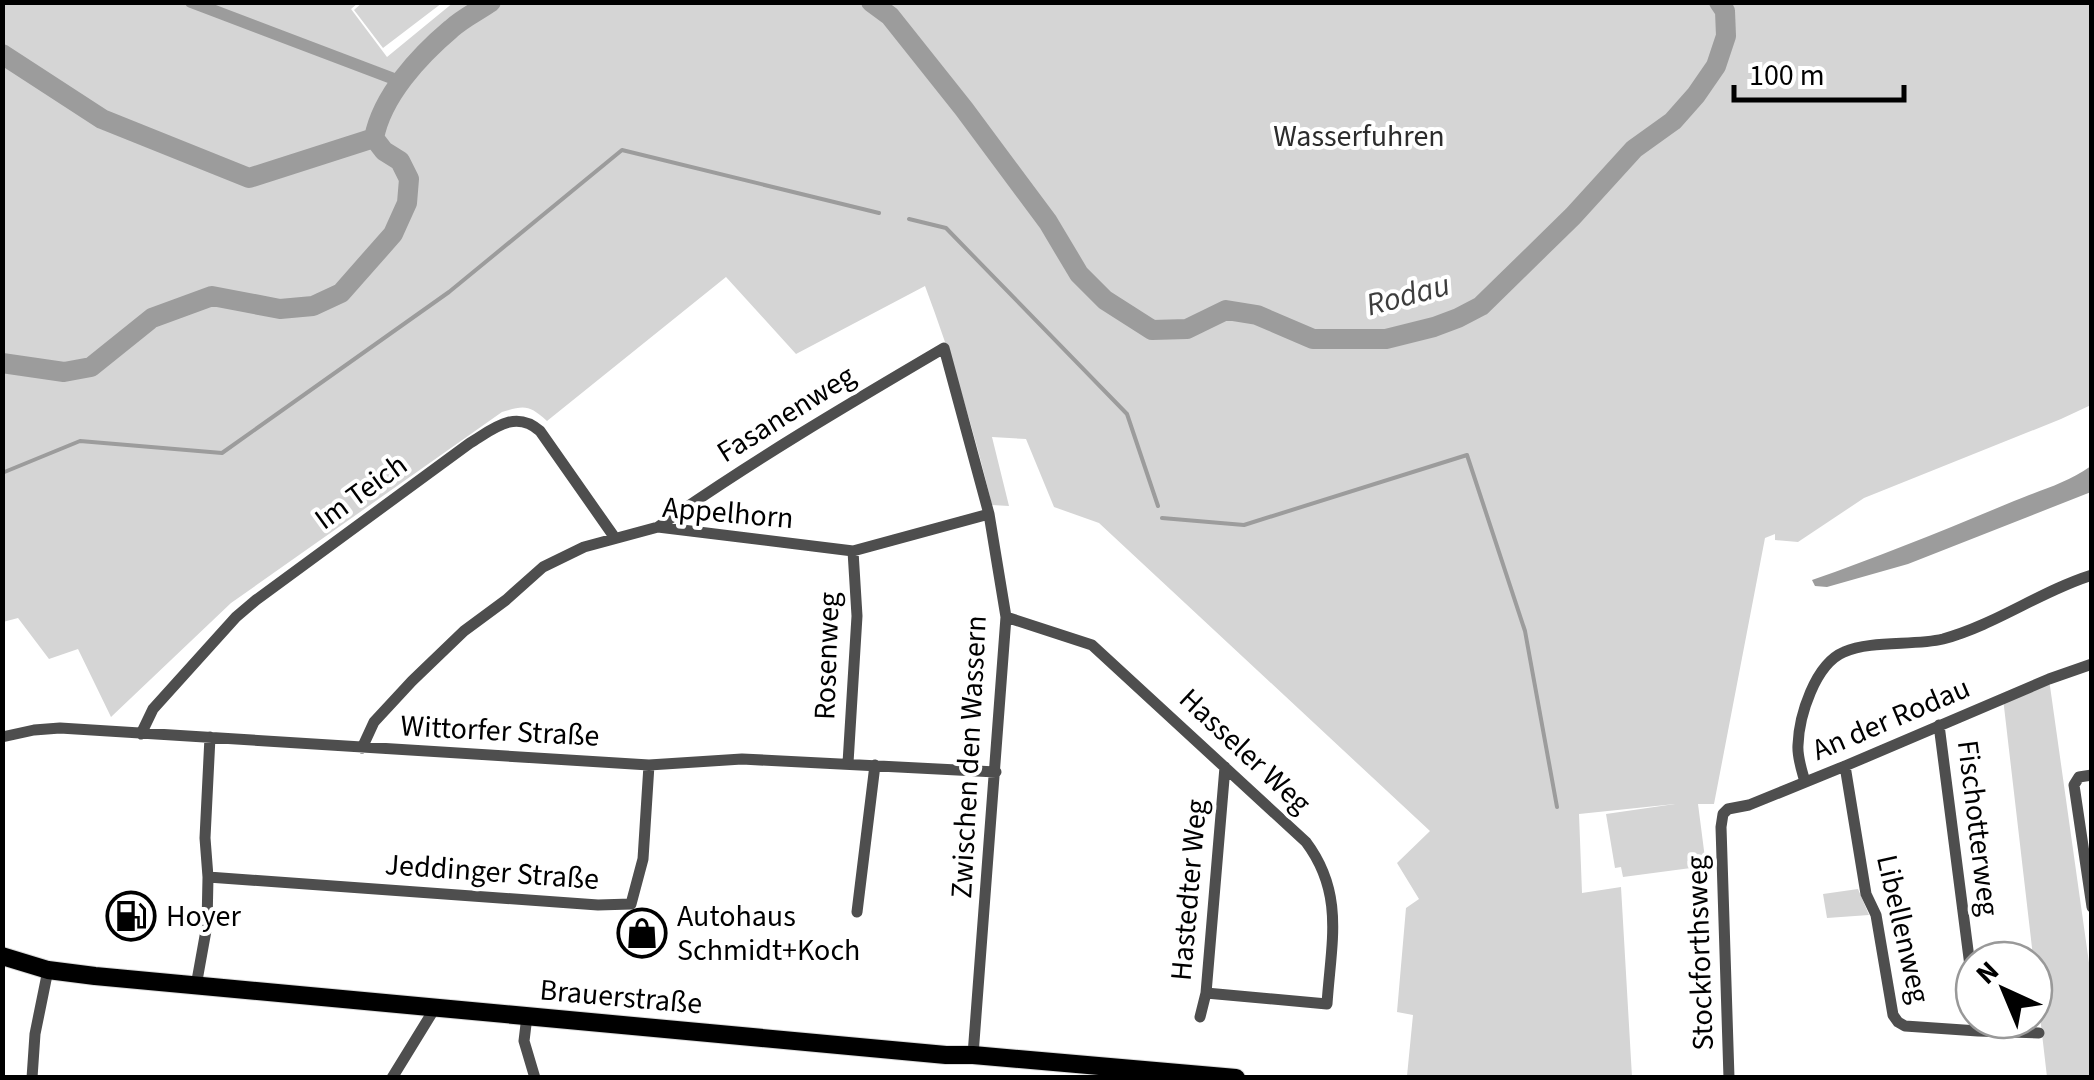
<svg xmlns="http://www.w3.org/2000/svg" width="2094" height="1080" viewBox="0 0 2094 1080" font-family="'Source Sans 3',sans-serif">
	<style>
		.green { fill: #d5d5d5 }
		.water { fill: #9c9c9c }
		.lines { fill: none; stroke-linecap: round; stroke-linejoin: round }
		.stream { stroke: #9c9c9c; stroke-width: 4 }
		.canal { stroke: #9c9c9c; stroke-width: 12 }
		.river { stroke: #9c9c9c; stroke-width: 20 }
		.primary-casing { stroke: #dbdbdb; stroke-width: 20 }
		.minor { stroke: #4e4e4e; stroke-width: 11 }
		.primary { stroke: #000; stroke-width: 18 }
		.labels { text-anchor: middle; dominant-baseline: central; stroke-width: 8; stroke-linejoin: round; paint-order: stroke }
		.park-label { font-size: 30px; fill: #2c2c2c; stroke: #fff }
		.street-label { font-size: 30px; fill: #000; stroke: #fff }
		.poi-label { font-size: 30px; fill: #000; stroke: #fff; text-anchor: start }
		.water-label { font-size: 32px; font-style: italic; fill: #3d3d3d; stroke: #fff }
	</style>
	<rect width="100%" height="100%" fill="#fff"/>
	<path class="green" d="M363,2H442V3L383,48L354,10Z
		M454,2L2091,3V405L2061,419L1864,498L1798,542L1775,540V534L1765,538L1714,804H1698L1706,866L1623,877L1621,867L1615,868L1606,814L1675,804L1579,814L1582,893L1621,887L1632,1077L1407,1076L1413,1015L1397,1012L1406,908L1419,899L1397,863L1430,831L1099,523L1054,507L1026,439L992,437L1009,506L992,505C974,430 952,358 925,286L796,354L726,277L547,421C529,405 525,405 502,412L231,603L111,717L78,649L49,659L18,618L3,622L2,3H358L351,9L387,57Z
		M2049,679L2091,977V1077H2047L2003,698Z
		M1858,889L1869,915L1827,918L1823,894Z"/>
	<path class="water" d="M2091,466V492L1908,564L1827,587L1815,586L1812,580C1881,556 1947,529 2014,501C2043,489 2065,484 2091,466Z"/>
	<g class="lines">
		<path class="stream" d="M909,219L946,228L1127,414L1158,506
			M2,473L80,441L222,453L449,292L622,150L879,213
			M1162,518L1244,525L1467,455L1525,631L1557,807"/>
		<path class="canal" d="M191,2L402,82"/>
		<path class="river" d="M871,2L890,16L964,109L1048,222L1079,274L1105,300L1152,330L1187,329L1226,310L1257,315L1313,339H1386L1434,327L1458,318L1481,306L1573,216L1634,149L1673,121L1696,95L1716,66L1726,36L1725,11L1719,2
			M2,54L102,119L249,178L374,138
			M2,363L64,372L91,367L152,318L212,296L280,309L313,306L341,293L393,234L407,203L409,179L400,161L384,151L374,138C382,96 419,56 451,29C463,18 478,11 491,2"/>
		<g class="primary-casing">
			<path id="primary" d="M2,956L48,970L95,976L946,1055H973L1236,1078"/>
		</g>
		<path class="minor" d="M658,527C750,462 847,405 944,348L989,514L1006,617L973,1055
			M1006,617L1092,645L1306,842C1345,894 1331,943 1327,1004L1206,993
			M1939,725L1974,997
			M141,734L153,709L236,617L256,600L470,443C493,429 515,409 540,431L615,538
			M2,737L34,730L60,728L649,765L742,759L996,772
			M362,748L374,722L412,681L464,631L506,600L543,567L584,547L658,527L853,551L989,514
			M848,763L857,616L853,551
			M1845,766L1866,894L1876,915L1893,1015L1898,1022L1905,1026L1978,1031
			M2092,775L2079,777L2074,785L2092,907
			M1805,782C1802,771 1797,757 1798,745C1799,716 1815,664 1844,652C1871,640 1914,646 1943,639C1995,625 2041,591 2092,575
			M208,877L205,838L210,737
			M857,912L875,765
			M196,986L207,925L208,877L598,905L631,904L643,859L649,765
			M527,1016L524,1041L535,1078
			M1200,1017L1206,993L1225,767
			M1977,1020L1978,1031L2039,1033
			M32,1078L35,1034L48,970
			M392,1078L435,1008
			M1729,1078L1721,827L1723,814L1728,809L1749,805L1845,766L2049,679L2092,664"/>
		<use href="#primary" class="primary"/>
	</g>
	<defs>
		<g id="fuel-ring" transform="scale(2.5)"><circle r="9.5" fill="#fff" stroke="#000" stroke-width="1.5"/><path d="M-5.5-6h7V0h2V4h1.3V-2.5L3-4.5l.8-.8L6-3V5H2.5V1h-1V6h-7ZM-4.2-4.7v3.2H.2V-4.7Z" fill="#000"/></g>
		<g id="shop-ring" transform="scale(2.5)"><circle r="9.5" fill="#fff" stroke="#000" stroke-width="1.5"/><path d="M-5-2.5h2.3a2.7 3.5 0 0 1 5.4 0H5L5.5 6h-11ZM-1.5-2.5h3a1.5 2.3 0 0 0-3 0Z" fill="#000"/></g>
	</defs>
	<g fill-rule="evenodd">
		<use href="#fuel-ring" x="131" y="916"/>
		<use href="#shop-ring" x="642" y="933"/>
	</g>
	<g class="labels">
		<g class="park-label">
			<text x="1359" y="136">Wasserfuhren</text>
		</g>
		<g class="street-label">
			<text transform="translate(786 414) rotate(-32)">Fasanenweg</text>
			<text transform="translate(361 492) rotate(-36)">Im Teich</text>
			<text transform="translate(728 513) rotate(5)">Appelhorn</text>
			<text transform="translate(827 656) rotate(-88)">Rosenweg</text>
			<text transform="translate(1891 719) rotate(-23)">An der Rodau</text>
			<text transform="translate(500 731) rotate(3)">Wittorfer Straße</text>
			<text transform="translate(1245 751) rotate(43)">Hasseler Weg</text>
			<text transform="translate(969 757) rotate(-87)">Zwischen den Wassern</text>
			<text transform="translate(1978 828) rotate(83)">Fischotterweg</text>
			<text transform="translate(492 872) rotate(4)">Jeddinger Straße</text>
			<text transform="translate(1189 890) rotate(-85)">Hastedter Weg</text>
			<text transform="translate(1903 929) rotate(77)">Libellenweg</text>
			<text transform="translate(1700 953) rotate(-92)">Stockforthsweg</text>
			<text transform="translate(621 997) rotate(5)">Brauerstraße</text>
		</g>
		<g class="poi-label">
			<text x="166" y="916">Hoyer</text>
			<text x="677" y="916">Autohaus<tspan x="677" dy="34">Schmidt+Koch</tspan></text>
		</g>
		<g class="water-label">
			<text transform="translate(1408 295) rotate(-15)">Rodau</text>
		</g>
	</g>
	<rect width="2094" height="1080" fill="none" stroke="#000000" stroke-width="10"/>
	<g transform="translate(2004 990) rotate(316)"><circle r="48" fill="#ffffff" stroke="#999999" stroke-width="2.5"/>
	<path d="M0-8L18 38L0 25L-18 38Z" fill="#000000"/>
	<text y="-15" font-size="28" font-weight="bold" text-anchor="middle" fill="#000000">N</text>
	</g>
	<path d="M1734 85v15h170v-15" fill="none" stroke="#000000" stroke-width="5"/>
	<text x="1749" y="85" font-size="30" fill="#000000" stroke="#ffffff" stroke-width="8" paint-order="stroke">100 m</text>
</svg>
